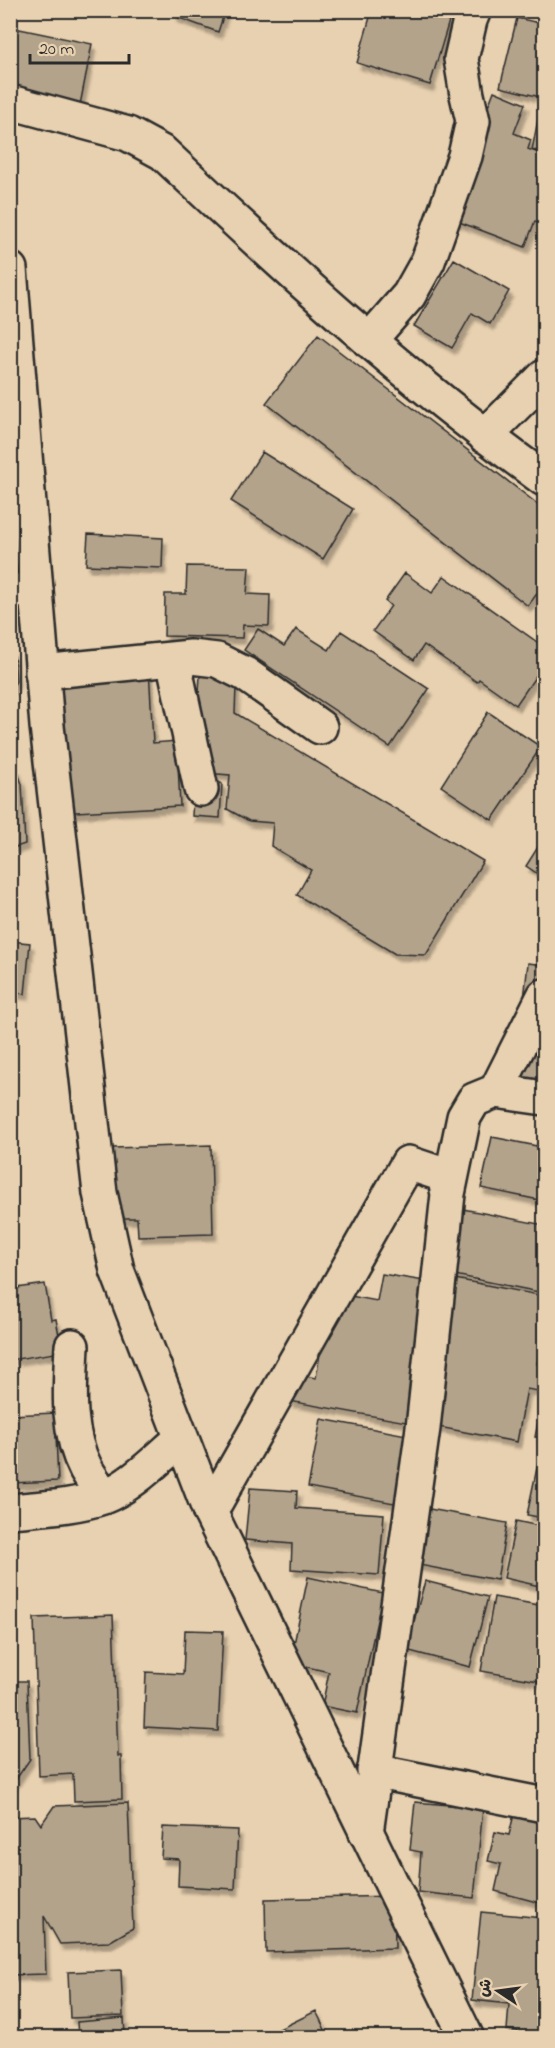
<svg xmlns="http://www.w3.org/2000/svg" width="555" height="2048" viewBox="0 0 555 2048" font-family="'Indie Flower','Playpen Sans Arabic',sans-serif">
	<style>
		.building { fill: #b3a38b; stroke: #2b2b2b; stroke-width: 1.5; filter: url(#shadow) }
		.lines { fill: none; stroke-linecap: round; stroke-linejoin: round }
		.street-casing { stroke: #2b2b2b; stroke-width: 38 }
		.secondary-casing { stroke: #2b2b2b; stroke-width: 38 }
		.street { stroke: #e8d1b0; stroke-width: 33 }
		.secondary { stroke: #e8d1b0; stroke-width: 33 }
	</style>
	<defs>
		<filter id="shadow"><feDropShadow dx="3.5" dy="6" stdDeviation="1.5" flood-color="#0004"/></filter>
	</defs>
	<rect width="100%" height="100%" fill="#e8d1b0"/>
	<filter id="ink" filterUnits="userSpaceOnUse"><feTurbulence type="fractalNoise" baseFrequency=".0167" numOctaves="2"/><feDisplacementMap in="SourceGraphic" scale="12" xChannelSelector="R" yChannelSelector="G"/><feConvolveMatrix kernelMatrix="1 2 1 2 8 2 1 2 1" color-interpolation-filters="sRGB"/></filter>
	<g filter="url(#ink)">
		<path class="building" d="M176,10H225V11L218,32L174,16Z
			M372,10H412L449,21L430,85L357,63Z
			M517,18L544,24V98L500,87Z
			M10,27L92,44L80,105L10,91Z
			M494,91L525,104L514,133L531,140L528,149L544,155V225L535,221L525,247L446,217Z
			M542,99H544V152L532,150Z
			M454,259L509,291L490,324L472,313L452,348L414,326Z
			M318,335L544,509V584L528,606L266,403Z
			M262,452L353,509L323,559L231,501Z
			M88,534L163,538L162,568L86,565Z
			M187,566L249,567L247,594L270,595L269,626L243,625L242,638L164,636L165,594H186Z
			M405,573L432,593L444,576L544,647V664L516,705L479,679L477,682L424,645L414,660L373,631L391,606L385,601Z
			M258,629L284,646L296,629L329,650L341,631L429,689L390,747L244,650Z
			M10,650L14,656L16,681L10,691Z
			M149,667L153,743L177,741L180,806L59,813L53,682Z
			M200,675H216L236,687L235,713L483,861L426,955L395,954L297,895L311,870L271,846L273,823L249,821L227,809L230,775L204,773L222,784L220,818L192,816Z
			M488,712L541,747L492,820L441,786Z
			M16,768L22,784L25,844L10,849V770Z
			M538,847L544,851V878L526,866Z
			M10,941L30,943L25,994L10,992Z
			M528,963L544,965V1083L515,1080Z
			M543,1112L544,1201L481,1188L492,1137L537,1146Z
			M211,1145L213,1234L138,1236L137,1218H115L113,1148Z
			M453,1207L544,1225V1293L440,1272Z
			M382,1274L443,1284L417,1424L289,1401L294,1374L316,1378L322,1342L318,1290L377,1301Z
			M450,1278L544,1296V1326L537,1364L544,1366V1438L535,1437L544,1392L527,1389L517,1442L423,1424Z
			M45,1284L51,1320L56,1319L62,1352L10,1360V1289Z
			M55,1413L58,1481L10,1483V1415Z
			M321,1419L412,1436L399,1504L308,1487Z
			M538,1463L544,1465V1518L527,1515Z
			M250,1488L297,1491L296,1508L384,1514L379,1575L291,1569L292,1544L245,1540Z
			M424,1508L507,1523L497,1580L414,1564Z
			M516,1521L544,1527V1587L504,1578Z
			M308,1577L383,1593L357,1713L322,1706L329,1672L290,1663Z
			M425,1581L488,1597L470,1667L406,1650Z
			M494,1597L544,1606V1682L481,1671Z
			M113,1615L118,1756H121L122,1799L74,1801L73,1774L39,1776L34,1618Z
			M185,1630L223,1631L218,1731L144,1727L146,1672L183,1674Z
			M10,1681H27L30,1759L10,1788Z
			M415,1802L483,1808L474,1898L418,1892L421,1852L410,1850Z
			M128,1803L133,1928L109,1942L60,1944L44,1916L46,1974L10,1975V1817L35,1816L41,1825L54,1806Z
			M514,1814L544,1822V1904L495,1891L501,1864L488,1861L495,1832L509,1835Z
			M163,1827L238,1830L235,1889L178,1886L179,1859L161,1858Z
			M394,1896L395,1948L266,1952L265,1899Z
			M481,1912L544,1918V2038H517L518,2031L507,2030L509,2004L472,2000Z
			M121,1970L123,2016L70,2018L68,1972Z
			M316,2011L329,2038H265V2036Z
			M124,2018L125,2036L78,2038L77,2022Z"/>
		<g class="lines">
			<g class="street-casing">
				<path id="street" d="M10,102L128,134L163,153C285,268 408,381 544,479
					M369,341L409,295L428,261L465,156L473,121L467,95L461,59L470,20L474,10
					M485,436L544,377
					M10,591L36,590
					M173,659L201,789
					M42,672L191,657L217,660L245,674L320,727
					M496,1091L544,996
					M448,1194L464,1117L474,1100L496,1091L544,1098
					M72,1346C70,1388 66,1431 86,1469C91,1478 98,1487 104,1496
					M10,1511C41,1508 73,1507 103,1497C132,1486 158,1458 181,1439
					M210,1512L408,1163L444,1175L448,1194L423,1428L366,1833
					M374,1771L544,1805"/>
			</g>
			<g class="secondary-casing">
				<path id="secondary" d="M10,269L47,726L100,1193L117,1270L210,1512L467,2038"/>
			</g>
			<use href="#street" class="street"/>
			<use href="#secondary" class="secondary"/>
		</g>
	</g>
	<rect width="555" height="2048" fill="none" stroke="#e8d1b0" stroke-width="36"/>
	<rect x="18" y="18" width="519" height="2012" fill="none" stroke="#2b2b2b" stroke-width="2" filter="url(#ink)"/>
	<g transform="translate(498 1991) rotate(283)" stroke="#e8d1b0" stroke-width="4.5" paint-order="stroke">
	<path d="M0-4.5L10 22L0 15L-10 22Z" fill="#2b2b2b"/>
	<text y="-9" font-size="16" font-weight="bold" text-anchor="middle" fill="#2b2b2b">ش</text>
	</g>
	<path d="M30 54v9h99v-9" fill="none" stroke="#2b2b2b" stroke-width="3"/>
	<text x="39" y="54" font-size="18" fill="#2b2b2b" stroke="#e8d1b0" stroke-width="4.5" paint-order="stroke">20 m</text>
</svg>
